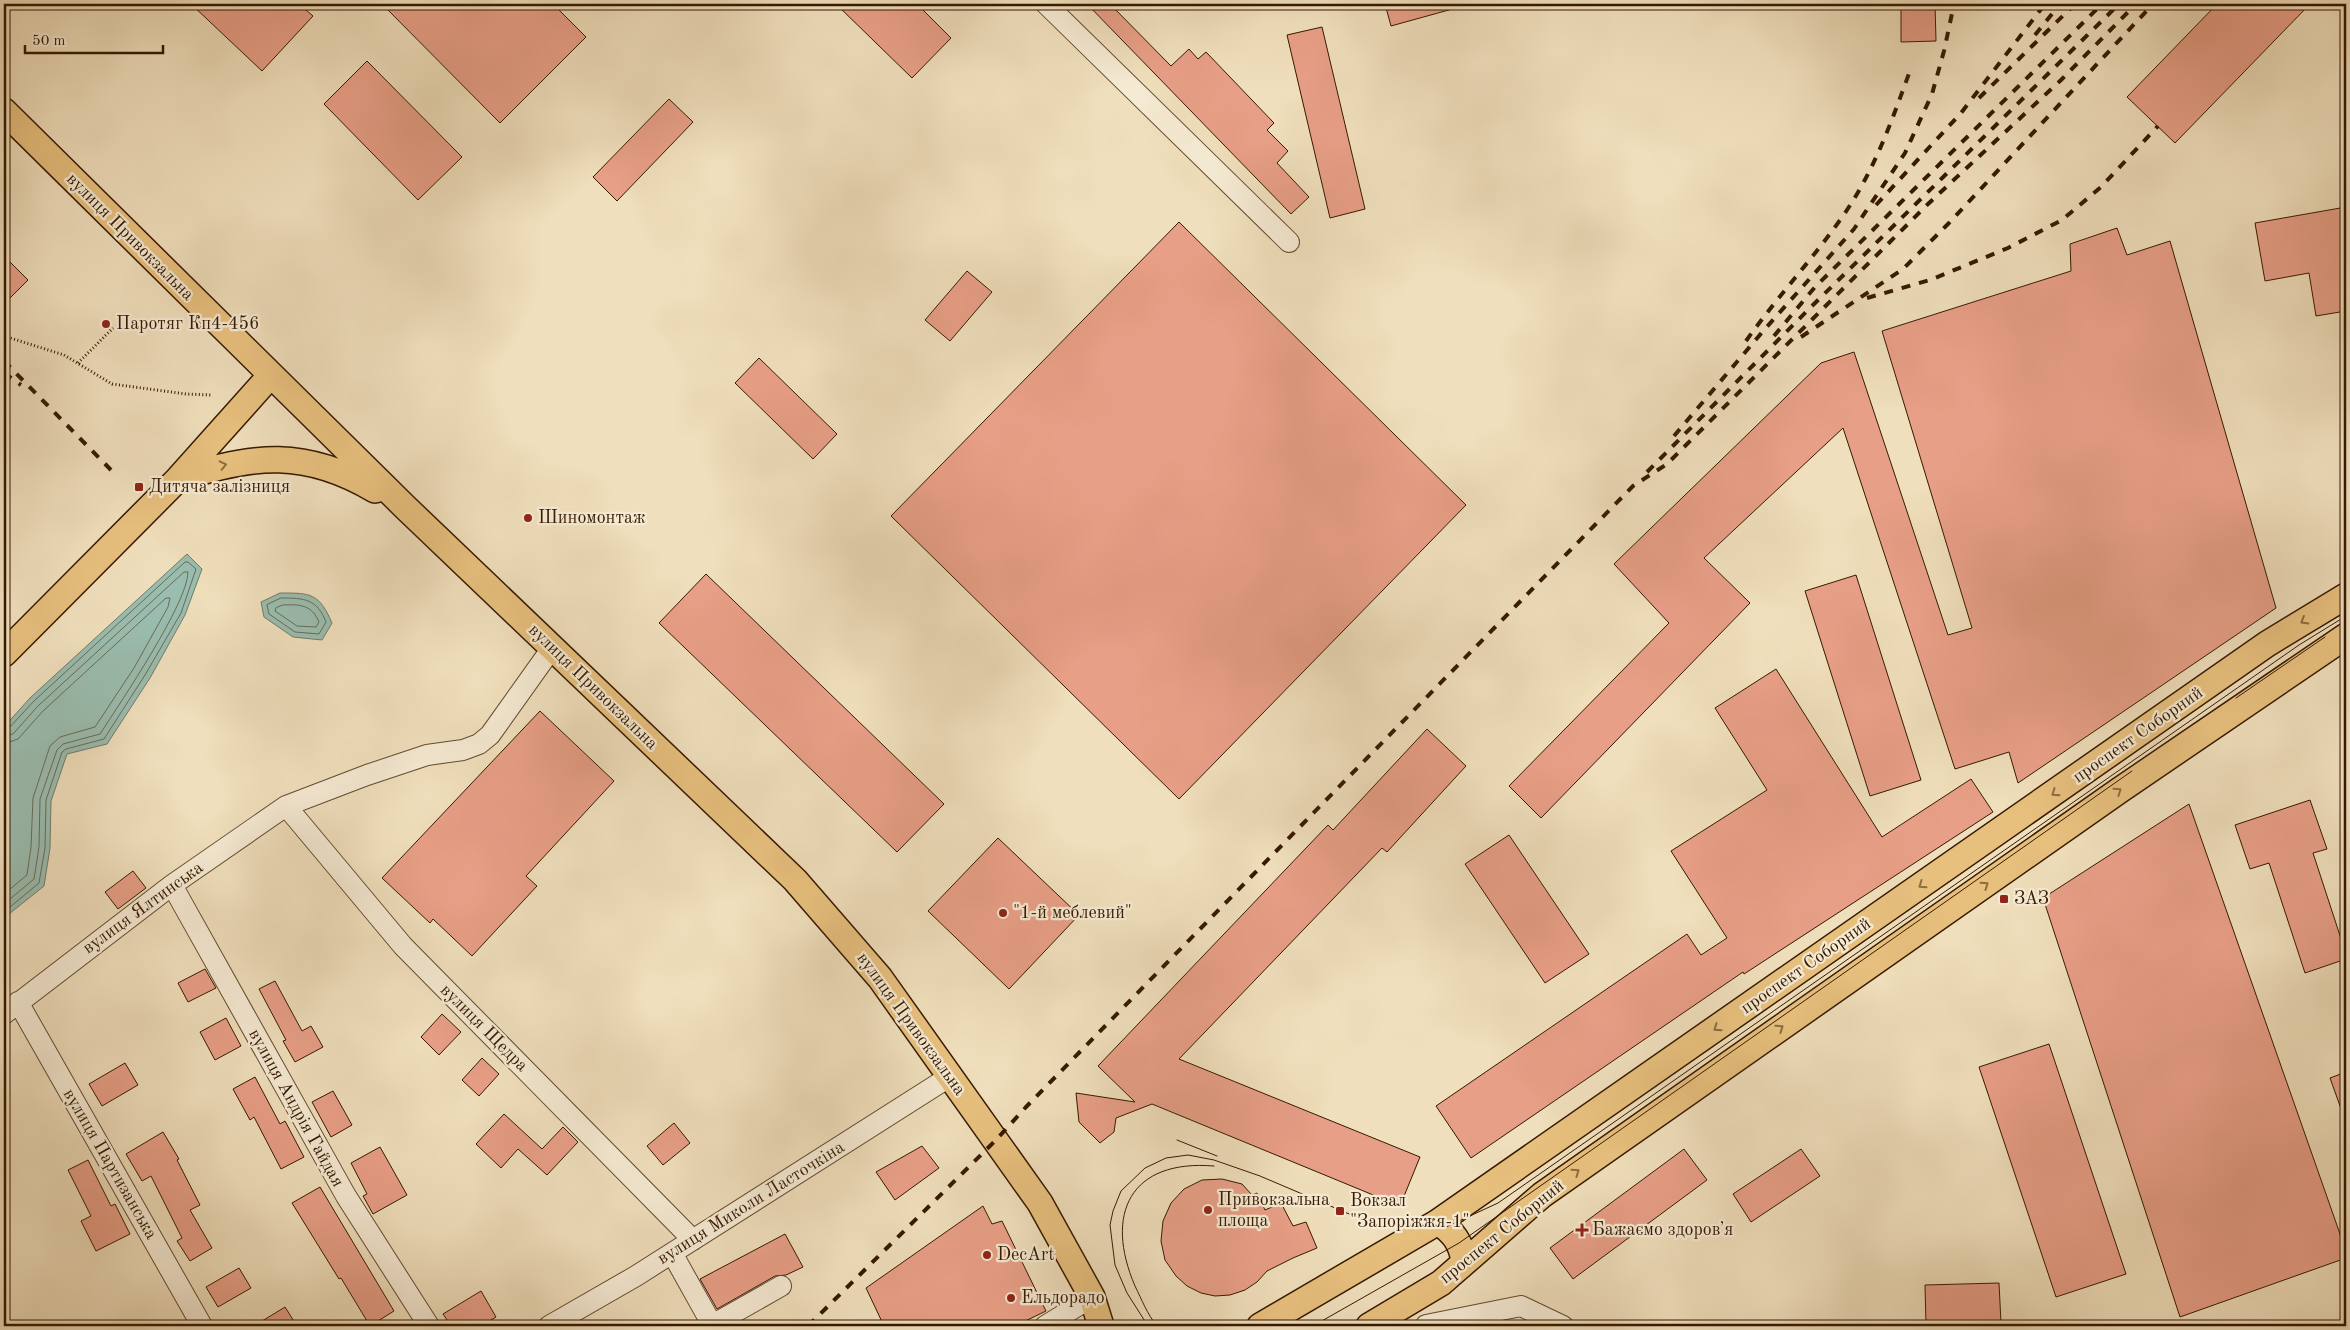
<svg xmlns="http://www.w3.org/2000/svg" width="2350" height="1330" viewBox="0 0 2350 1330" font-family="'Old Standard TT',serif">
	<style>
		.water { fill: #9abdaf; stroke: #727b69 }
		.lines { fill: none; stroke-linecap: round; stroke-linejoin: round }
		.shore { stroke: #686b58; stroke-width: 1 }
		.building { fill: #e89f87; stroke: #351900 }
		.minor-casing { stroke: #644a2f; stroke-width: 22 }
		.major-casing { stroke: #351900; stroke-width: 28 }
		.path { stroke: #351900; stroke-width: 3; stroke-dasharray: 1 2.5; stroke-linecap: butt }
		.minor { stroke: #f5ead3; stroke-width: 20 }
		.major { stroke: #e8c07e; stroke-width: 25 }
		.tram { stroke: #351900; stroke-width: 1 }
		.rail { stroke: #351900; stroke-width: 4; stroke-dasharray: 9 9; stroke-linecap: butt }
		.oneway { stroke: #8e6c3f }
		.poi-dot { fill: #8f2418; stroke: #f5ead3; stroke-width: 2 }
		.labels { text-anchor: middle; dominant-baseline: central; stroke-width: 4.5; stroke-linejoin: round; paint-order: stroke }
		.street-label { font-size: 18px; fill: #351900; stroke: #f5ead3 }
		.poi-label { font-size: 18px; fill: #351900; stroke: #f5ead3; text-anchor: start }
	</style>
	<rect width="100%" height="100%" fill="#f0dfbc"/>
	<filter id="stains"><feTurbulence type="fractalNoise" baseFrequency=".004" numOctaves="4"/><feColorMatrix values="0 0 0 0 .2 0 0 0 0 .09 0 0 0 0 .02 0 0 0 .5 -.17"/></filter>
	<radialGradient id="worn" r=".72"><stop offset=".6" stop-color="#630" stop-opacity="0"/><stop offset="1" stop-color="#630" stop-opacity=".3"/></radialGradient>
	<path class="water" d="M187,554L202,569L185,615L150,678L107,744L67,754L51,801L50,848L44,886L4,918V727L30,698Z
		M280,593C311,593 319,593 332,623L322,640L293,637L264,617L261,602Z"/>
	<g class="lines">
		<path class="shore" d="M281,598C305,598 317,599 326,622L319,634L295,632L269,614L267,605Z
			M283,605C300,604 312,605 319,622L316,627L297,626L275,611L276,608Z
			M4,730L9,728L34,701L185,562H188L196,569L181,613L145,675L104,739L66,749L62,752L46,800L45,848L39,883L4,912
			M4,736L13,734L38,706L184,572H188C188,603 120,703 100,734L63,744L57,750L40,799L39,847L34,879L4,904
			M4,744L18,739L43,711L166,598H170L168,607L134,668L95,727L60,737L50,746L33,798L31,847L27,875L4,894"/>
	</g>
	<path class="building" d="M191,4H299L313,16L262,71Z
		M382,4H553L586,37L500,123Z
		M836,4H917L951,38L912,78Z
		M1087,4H1110L1171,66L1189,49L1198,59L1206,52L1274,123L1267,130L1288,151L1277,163L1309,197L1291,214Z
		M1385,4H1455L1456,8L1391,26Z
		M1901,4H1935L1936,41L1901,42Z
		M2217,4H2310L2175,143L2127,97Z
		M1322,27L1365,209L1330,218L1287,35Z
		M367,61L462,157L418,200L324,104Z
		M669,99L693,122L617,201L593,177Z
		M2346,207V311L2316,316L2309,273L2265,281L2255,223Z
		M1179,222L1466,505L1179,799L891,516Z
		M2117,228L2127,255L2170,241L2276,608L2018,783L2009,752L1955,769L1843,428L1704,558L1750,603L1541,818L1509,786L1669,623L1614,564L1821,363L1854,352L1948,635L1972,628L1882,331L2071,271L2070,244Z
		M4,256L28,280L4,304Z
		M967,271L992,292L950,341L925,320Z
		M759,358L837,434L813,459L735,383Z
		M706,574L944,804L897,852L659,623Z
		M1856,575L1921,780L1870,796L1805,591Z
		M1776,669L1882,837L1971,779L1993,812L1744,974L1743,972L1471,1158L1436,1106L1687,934L1701,955L1727,938L1671,851L1767,790L1715,708Z
		M540,711L614,781L526,876L537,886L472,956L433,919L430,923L382,878Z
		M1427,729L1466,766L1387,852L1382,848L1179,1059L1420,1157L1400,1206L1152,1104L1116,1118L1114,1132L1100,1143L1079,1122L1076,1093L1135,1102L1098,1066L1328,825L1333,830Z
		M2310,800L2327,849L2313,853L2346,954V959L2305,973L2269,863L2250,869L2235,825Z
		M2189,804L2346,1251V1258L2180,1317L2043,898Z
		M1509,835L1589,954L1545,983L1465,864Z
		M998,838L1079,915L1009,989L928,911Z
		M133,871L146,888L118,909L105,892Z
		M205,969L216,988L188,1002L178,983Z
		M275,981L302,1031L311,1026L323,1047L295,1062L283,1041L286,1040L259,989Z
		M442,1014L461,1032L439,1055L421,1037Z
		M226,1018L241,1046L215,1060L200,1032Z
		M2049,1044L2126,1274L2056,1297L1979,1067Z
		M482,1058L499,1074L479,1096L462,1080Z
		M125,1063L138,1085L102,1106L89,1084Z
		M2346,1072V1117H2344L2330,1078Z
		M255,1077L280,1124L285,1121L304,1157L281,1169L254,1117L250,1120L233,1089Z
		M333,1091L352,1125L331,1137L312,1102Z
		M504,1114L542,1149L563,1127L578,1142L547,1175L518,1149L501,1168L476,1144Z
		M674,1123L690,1143L663,1165L647,1146Z
		M163,1132L179,1159L177,1160L200,1205L190,1210L212,1248L190,1261L177,1241L182,1238L151,1176L142,1181L126,1154Z
		M922,1146L939,1168L895,1200L876,1172Z
		M380,1147L407,1195L373,1214L363,1196L367,1194L351,1163Z
		M1684,1149L1707,1180L1573,1279L1550,1248Z
		M1801,1149L1820,1176L1751,1222L1733,1194Z
		M88,1160L111,1206L115,1204L130,1234L96,1251L81,1221L91,1216L68,1170Z
		M1222,1179L1242,1184L1252,1195L1257,1193L1265,1210L1281,1203L1293,1226L1306,1222L1317,1248L1293,1258L1267,1271L1257,1282L1245,1290L1230,1295L1215,1296L1201,1293L1187,1286L1176,1276L1165,1260L1161,1241L1163,1221L1171,1203L1184,1189L1202,1180Z
		M320,1187L394,1311L370,1326L341,1278L339,1279L292,1203Z
		M983,1206L992,1224L1002,1221L1046,1311L1015,1326H884L866,1288Z
		M785,1234L803,1267L786,1275L775,1276L717,1309L700,1279Z
		M239,1268L251,1288L218,1307L206,1287Z
		M1999,1283L2001,1323L1926,1325L1925,1285Z
		M481,1291L496,1317L481,1326H451L443,1314Z
		M285,1307L297,1326H254Z"/>
	<g class="lines">
		<g class="minor-casing">
			<path id="minor" d="M1046,4L1289,242
				M286,806L403,946L693,1240
				M172,885L346,1196L429,1326
				M18,1002L202,1326
				M4,1014L172,885L286,806L367,775L427,755L463,750L479,744L490,735L552,648
				M672,1253L710,1321L714,1324L781,1286
				M1426,1325L1521,1306L1563,1326
				M549,1326L636,1276L949,1077
				M1045,1326L1092,1297"/>
		</g>
		<g class="major-casing">
			<path id="major" d="M4,111L404,506L795,880L880,978L1040,1203L1092,1297L1101,1326
				M179,479C253,454 306,449 375,490
				M4,654L177,480L270,376
				M1438,1222C1453,1232 1461,1242 1464,1261
				M1260,1326L1438,1222L2267,644L2346,596
				M1369,1326L1441,1283L1542,1195L2120,790L2346,636"/>
		</g>
		<path class="path" d="M4,336L64,355L112,384L186,394L212,395
			M78,363L113,328"/>
		<use href="#minor" class="minor"/>
		<use href="#major" class="major"/>
		<path class="tram" d="M2236,698L2325,637
			M1177,1140L1217,1156
			M1148,1326L1127,1293L1115,1265L1110,1225L1113,1211L1121,1191L1145,1168L1166,1158L1188,1155L1214,1160L1260,1176L1375,1225L1446,1227L1498,1203L2299,645L2346,616
			M1157,1326C1147,1314 1142,1300 1135,1286C1104,1214 1130,1159 1214,1166
			M1313,1326L1459,1243L2132,771"/>
		<path class="rail" d="M2035,35L2060,4
			M1979,98L2075,4
			M1876,205L1961,113L2045,4
			M1867,298L1930,280L2008,248L2062,220L2101,187L2158,126
			M1774,336L1815,287L2102,4
			M1801,337L1903,269L1949,223L2153,4
			M1746,341C1777,297 1814,258 1845,213C1876,167 1892,120 1911,68
			M4,361L111,470
			M4,373L21,385
			M1674,436L1764,330L1854,229L1905,153L1932,94L1944,51L1954,4
			M1647,472L1811,307L2119,4
			M808,1326L996,1140L1026,1107L1633,486L1667,464L1928,204L2061,80L2136,4"/>
	</g>
	<defs><path id="oneway-chevron" d="M-2-3.5L2.5 0L-2 3.5" fill="none" stroke-width="1.6" stroke-linecap="round" stroke-linejoin="round" transform="scale(1.25)"/></defs>
	<g class="oneway">
		<use href="#oneway-chevron" transform="translate(223 465) rotate(-13)"/>
		<use href="#oneway-chevron" transform="translate(2304 621) rotate(149)"/>
		<use href="#oneway-chevron" transform="translate(2118 791) rotate(-35)"/>
		<use href="#oneway-chevron" transform="translate(2055 793) rotate(145)"/>
		<use href="#oneway-chevron" transform="translate(1922 885) rotate(145)"/>
		<use href="#oneway-chevron" transform="translate(1985 885) rotate(-35)"/>
		<use href="#oneway-chevron" transform="translate(1717 1028) rotate(145)"/>
		<use href="#oneway-chevron" transform="translate(1780 1028) rotate(-35)"/>
		<use href="#oneway-chevron" transform="translate(1576 1172) rotate(-35)"/>
	</g>
	<g class="poi-dot">
		<circle cx="106" cy="324" r="5"/>
		<rect x="134" y="482" width="10" height="10" rx="2.5"/>
		<circle cx="528" cy="518" r="5"/>
		<rect x="1999" y="894" width="10" height="10" rx="2.5"/>
		<circle cx="1003" cy="913" r="5"/>
		<circle cx="1208" cy="1210" r="5"/>
		<rect x="1335" y="1206" width="10" height="10" rx="2.5"/>
		<path d="M1579.5 1222.5h5v5h5v5h-5v5h-5v-5h-5v-5h5z"/>
		<circle cx="987" cy="1255" r="5"/>
		<circle cx="1011" cy="1298" r="5"/>
	</g>
	<g class="labels">
		<g class="street-label">
			<text transform="translate(130 237) rotate(45)">вулиця Привокзальна</text>
			<text transform="translate(593 687) rotate(44)">вулиця Привокзальна</text>
			<text transform="translate(2138 735) rotate(-35)">проспект Соборний</text>
			<text transform="translate(143 908) rotate(-36)">вулиця Ялтинська</text>
			<text transform="translate(1806 966) rotate(-35)">проспект Соборний</text>
			<text transform="translate(911 1024) rotate(54)">вулиця Привокзальна</text>
			<text transform="translate(484 1028) rotate(45)">вулиця Щедра</text>
			<text transform="translate(296 1108) rotate(61)">вулиця Андрія Гайдая</text>
			<text transform="translate(110 1164) rotate(60)">вулиця Партизанська</text>
			<text transform="translate(751 1203) rotate(-32)">вулиця Миколи Ласточкіна</text>
			<text transform="translate(1502 1232) rotate(-39)">проспект Соборний</text>
		</g>
		<g class="poi-label">
			<text x="116" y="324">Паротяг Кп4-456</text>
			<text x="149" y="487">Дитяча залізниця</text>
			<text x="538" y="518">Шиномонтаж</text>
			<text x="2014" y="899">ЗАЗ</text>
			<text x="1013" y="913">"1-й меблевий"</text>
			<text x="1218" y="1200">Привокзальна<tspan x="1218" dy="21">площа</tspan></text>
			<text x="1350" y="1201">Вокзал<tspan x="1350" dy="21">"Запоріжжя-1"</tspan></text>
			<text x="1592" y="1230">Бажаємо здоровʼя</text>
			<text x="997" y="1255">DecArt</text>
			<text x="1021" y="1298">Ельдорадо</text>
		</g>
	</g>
	<rect width="2350" height="1330" fill="none" stroke="#f0dfbc" stroke-width="20"/>
	<rect x="5" y="5" width="2340" height="1320" fill="none" stroke="#351900" stroke-width="2.5"/>
	<rect x="10" y="10" width="2330" height="1310" fill="none" stroke="#351900"/>
	<path d="M25 45v8h138v-8" fill="none" stroke="#351900" stroke-width="2.5"/>
	<text x="32" y="45" font-size="15" fill="#351900" stroke="#f5ead3" stroke-width="4" paint-order="stroke">50 m</text>
	<rect width="100%" height="100%" filter="url(#stains)"/>
	<rect width="100%" height="100%" fill="url(#worn)"/>
</svg>
